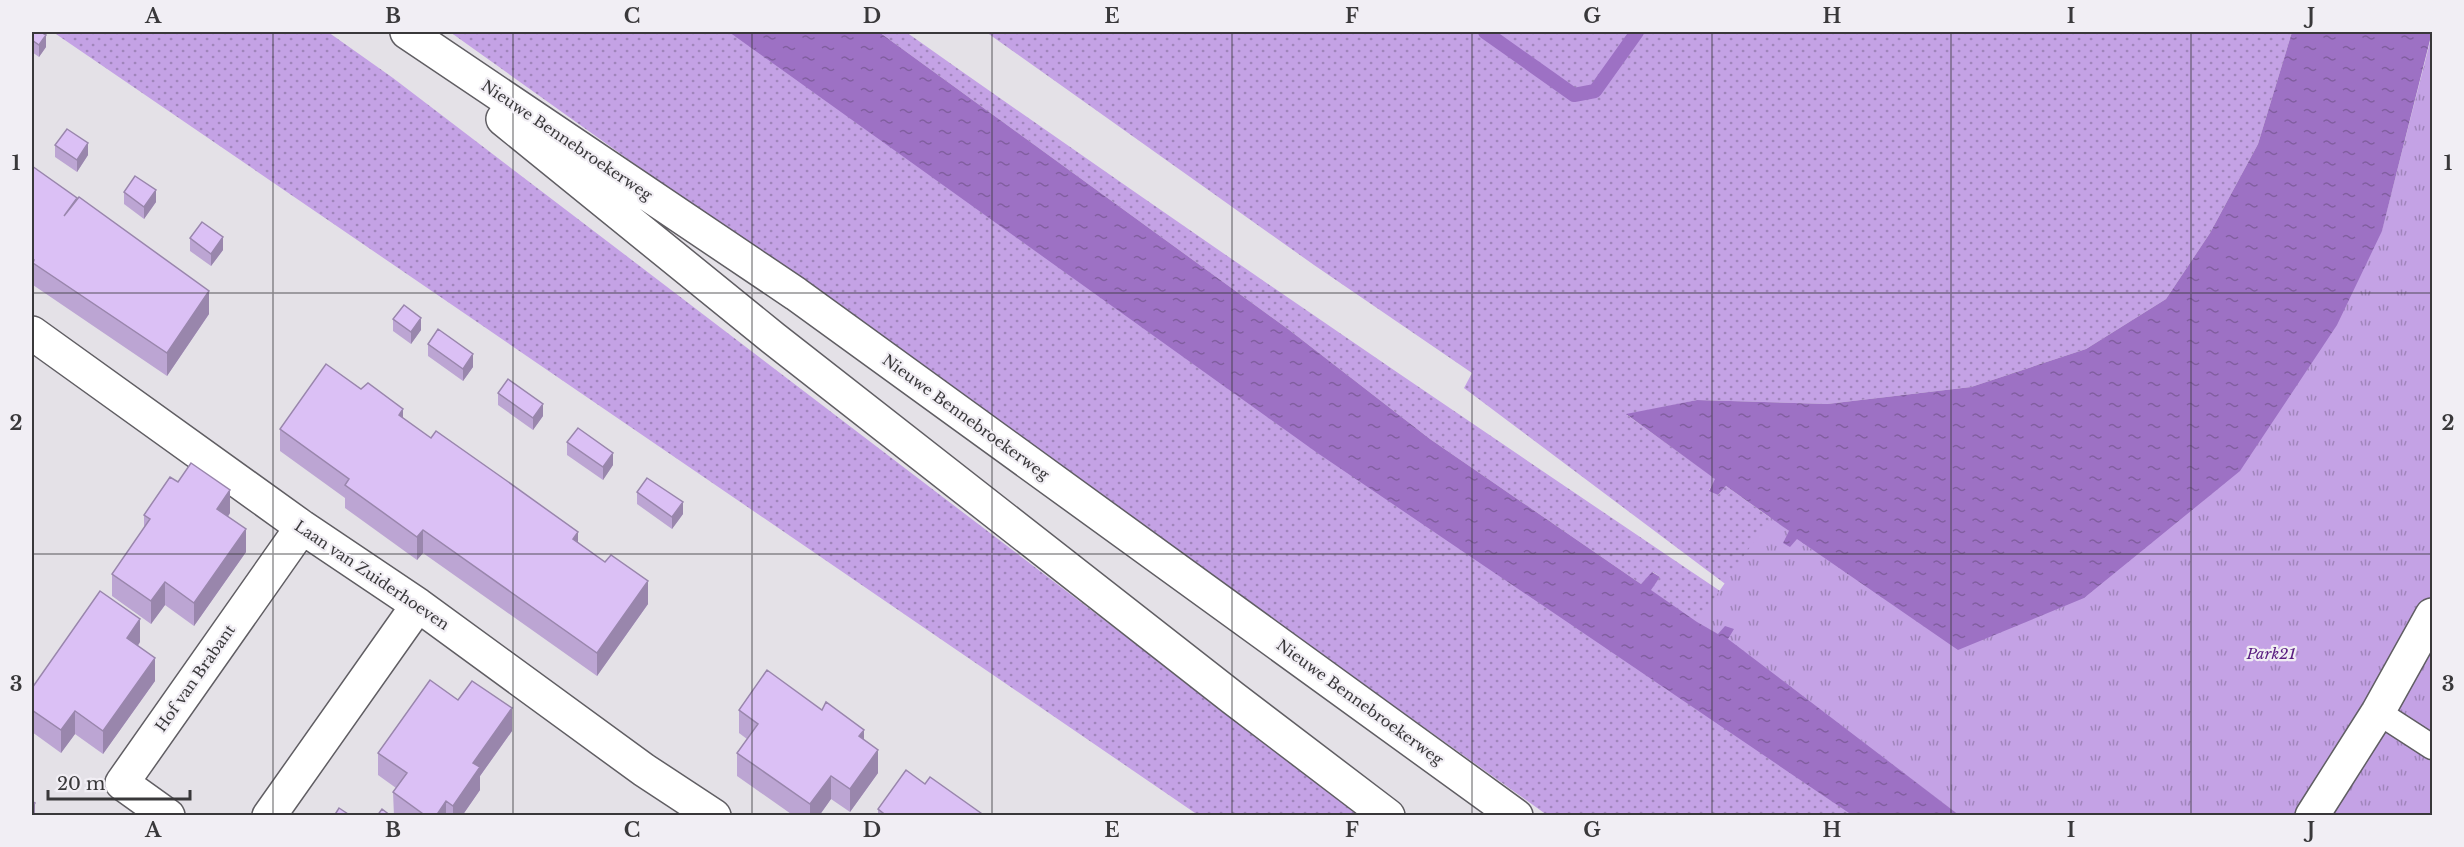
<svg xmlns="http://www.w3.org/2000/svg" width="2464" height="847" viewBox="0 0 2464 847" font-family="'Libre Baskerville',serif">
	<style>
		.grass { fill: url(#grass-dots) }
		.park { fill: url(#park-tufts) }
		.water { fill: url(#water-ripples) }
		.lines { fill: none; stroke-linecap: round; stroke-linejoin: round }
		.stream { stroke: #9d71c4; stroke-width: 14 }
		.lane-casing { stroke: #605e63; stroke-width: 27 }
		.street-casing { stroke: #605e63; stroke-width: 36 }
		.secondary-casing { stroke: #605e63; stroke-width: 36 }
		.lane { stroke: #fff; stroke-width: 24 }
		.street { stroke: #fff; stroke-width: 33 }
		.secondary { stroke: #fff; stroke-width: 33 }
		.wall { fill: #bca5d3 }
		.shaded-wall { fill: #9986ac }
		.building { fill: #dbc0f5; stroke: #9986ac; stroke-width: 1.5 }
		.grid { fill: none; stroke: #39383a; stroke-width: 1.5; stroke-opacity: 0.55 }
		.labels { text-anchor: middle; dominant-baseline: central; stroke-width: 4.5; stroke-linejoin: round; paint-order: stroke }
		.street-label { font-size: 15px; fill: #39383a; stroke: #f1eef4 }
		.park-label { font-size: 15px; font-style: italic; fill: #591c80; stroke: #f1eef4 }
		.neatline { fill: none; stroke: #39383a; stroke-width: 2 }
		.grid-label { font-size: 20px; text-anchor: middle; font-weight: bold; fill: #39383a }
	</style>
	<defs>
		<pattern id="grass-dots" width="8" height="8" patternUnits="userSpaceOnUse" patternTransform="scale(1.5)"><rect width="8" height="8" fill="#c4a2e5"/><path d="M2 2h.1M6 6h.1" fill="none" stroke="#a085bb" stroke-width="1.8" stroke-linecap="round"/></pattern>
		<pattern id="park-tufts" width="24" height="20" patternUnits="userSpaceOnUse" patternTransform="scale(1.5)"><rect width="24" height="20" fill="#c4a2e5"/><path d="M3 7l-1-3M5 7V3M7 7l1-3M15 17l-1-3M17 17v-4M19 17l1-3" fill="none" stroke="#a085bb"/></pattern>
		<pattern id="water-ripples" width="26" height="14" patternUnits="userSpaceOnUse" patternTransform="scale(1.5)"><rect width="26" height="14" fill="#9d71c4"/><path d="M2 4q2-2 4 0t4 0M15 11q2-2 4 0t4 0" fill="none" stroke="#815ea0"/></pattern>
	</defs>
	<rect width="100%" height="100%" fill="#e4e1e7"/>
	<path class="grass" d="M53,32H328L393,78L1360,815H1198Z
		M450,32H742L1859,815H1547Z
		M879,32H906C1220,254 1540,470 1860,685L1464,388L1472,373L1314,265L986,32H2292L2258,144L2210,233L2166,299L2086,349L1971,387L1827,404L1697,400L1627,415L1716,479L1709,490L1718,495L1726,486L1790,532L2382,231L2432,35V355L1959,815L1718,634L1697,623L1650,590L1660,577L1653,572L1641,584L1430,439L1288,329Z"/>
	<path class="park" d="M2432,35V815H1959L1728,639L1734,629L1718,634L1697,623L1771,517L1790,532L1783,543L1790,547L1797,539L1958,650L2084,598L2240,471L2382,231Z"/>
	<path class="water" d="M729,32H879L1288,329L1430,439L1641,584L1652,572L1660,577L1651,590L1697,622L1718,634L1725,626L1734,629L1728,639L1959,815H1852L1316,452Z
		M2292,32H2432L2382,231L2337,325L2240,471L2084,598L1958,650L1797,539L1790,547L1783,543L1789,531L1726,486L1718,495L1709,491L1715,479L1626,414L1697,400L1827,404L1971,387L2086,349L2166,299L2210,233L2258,144Z"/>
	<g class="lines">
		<path class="stream" d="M1485,32L1574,95L1595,91L1637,32"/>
		<g class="lane-casing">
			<path id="lane" d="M2378,712L2432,747"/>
		</g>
		<g class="street-casing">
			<path id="street" d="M32,333L302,527L418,605L644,770L714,816
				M168,816L122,783L302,527
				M269,816L418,605
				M2312,816L2378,712L2432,615"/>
		</g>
		<g class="secondary-casing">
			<path id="secondary" d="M407,32L796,294L1516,816
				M503,119L773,338L1233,698L1388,816"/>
		</g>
		<use href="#lane" class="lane"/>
		<use href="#street" class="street"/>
		<use href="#secondary" class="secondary"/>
	</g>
	<path class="wall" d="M32,32L46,47L39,57L32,52Z
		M55,145L88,155L77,172L55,157Z
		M32,166L77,200L209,314L167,376L33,285V282L32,281Z
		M124,192L156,202L144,219L124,204Z
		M190,238L223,250L211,266L190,251Z
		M393,319L421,330L411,344L393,331Z
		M428,344L473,367L463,381L428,356Z
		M498,393L543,416L533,430L498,405Z
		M403,419L578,542L648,604L597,676L423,553L417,560L345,508V498L280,451V429Z
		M567,442L613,465L603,480L567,455Z
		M637,492L683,514L672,529L637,504Z
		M230,513L228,517L246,552L194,626L165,605L151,624L112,596V574L144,529V515Z
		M140,642L138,646L155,681L103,754L75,734L61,753L32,732V688Z
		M458,700L512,731L480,776V790L462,816H394L393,792L396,788L378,775V753Z
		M739,710L864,740L878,773L850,812L831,799L819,816H794L737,776V753L747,739L739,733Z
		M925,784L985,816H878V809Z"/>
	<path class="shaded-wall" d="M46,35V47L39,57V45Z
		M88,143V155L77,172V160Z
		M156,190V202L144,219V207Z
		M223,237V250L211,266V254Z
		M209,291V314L167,376V353Z
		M421,318V330L411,344V332Z
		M473,354V367L463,381V369Z
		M543,404V416L533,430V418Z
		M403,409V431L399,415Z
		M613,453V465L603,480V467Z
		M230,490V513L217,532V509Z
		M683,502V514L672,529V517Z
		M246,529V552L194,626V603Z
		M423,530V553L417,560V537Z
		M578,532V555L573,539Z
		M648,581V604L597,676V653Z
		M165,582V605L151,624V601Z
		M140,619V642L127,661V638Z
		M155,658V681L103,754V731Z
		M512,708V731L480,776V790L462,816H453V806L473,763Z
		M75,711V734L61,753V730Z
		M864,730V752L859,736Z
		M878,750V773L850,812V789Z
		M831,776V799L819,816H810V804Z
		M446,801V816H436Z
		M35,803V816H32V808Z"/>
	<path class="building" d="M32,32H41L46,35L39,45L32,40Z
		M67,129L88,143L77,160L55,145Z
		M32,166L77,198L64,216L79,197L209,291L167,353L33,263L34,260L32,259Z
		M135,176L156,190L144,207L124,192Z
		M202,222L223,237L211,254L190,238Z
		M404,305L421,318L411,332L393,319Z
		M438,329L473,354L463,369L428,344Z
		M326,364L361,389L368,383L403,409L399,415L431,438L436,431L507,481L578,532L573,539L605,562L611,555L648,581L597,653L423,530L417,537L345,485L349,479L280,429Z
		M508,379L543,404L533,418L498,393Z
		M578,428L613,453L603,467L567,442Z
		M191,463L230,490L217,509L246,529L194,603L165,582L151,601L112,574L150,519L144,515L170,477L178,482Z
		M647,478L683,502L672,517L637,492Z
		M100,591L140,619L127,638L155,658L103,731L75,711L61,730L32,710V688Z
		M767,670L822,710L826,702L864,730L859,736L878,750L850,789L831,776L810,804L737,753L758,724L739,710Z
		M430,680L458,700L472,681L512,708L473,763L480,767L453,806L446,801L436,816H426L393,792L407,773L378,753Z
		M906,770L925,784L930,777L985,816H887L878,809Z
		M32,801L35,803L32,808Z
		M339,808L351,816H334Z
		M382,809L391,816H377Z"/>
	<path class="grid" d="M273,32V816M513,32V816M752,32V816M992,32V816M1232,32V816M1472,32V816M1712,32V816M1951,32V816M2191,32V816M32,293H2432M32,554H2432"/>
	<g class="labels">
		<g class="street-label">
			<text transform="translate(567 140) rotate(34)">Nieuwe Bennebroekerweg</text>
			<text transform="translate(966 417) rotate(36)">Nieuwe Bennebroekerweg</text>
			<text transform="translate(372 575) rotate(34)">Laan van Zuiderhoeven</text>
			<text transform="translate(195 678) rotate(-55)">Hof van Brabant</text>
			<text transform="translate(1360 702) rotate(36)">Nieuwe Bennebroekerweg</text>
		</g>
		<g class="park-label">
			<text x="2271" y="653">Park21</text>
		</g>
	</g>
	<rect width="2464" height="847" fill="none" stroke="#f1eef4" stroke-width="66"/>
	<path d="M48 790v9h142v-9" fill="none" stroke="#39383a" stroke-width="3"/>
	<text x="57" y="790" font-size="18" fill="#39383a" stroke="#f1eef4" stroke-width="4.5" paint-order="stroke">20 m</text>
	<rect x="33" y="33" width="2398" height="781" class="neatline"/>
	<g class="grid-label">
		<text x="153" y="23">A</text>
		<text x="393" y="23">B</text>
		<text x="632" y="23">C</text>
		<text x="872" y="23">D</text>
		<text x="1112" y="23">E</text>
		<text x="1352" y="23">F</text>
		<text x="1592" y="23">G</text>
		<text x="1832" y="23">H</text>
		<text x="2071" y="23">I</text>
		<text x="2311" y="23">J</text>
		<text x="16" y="170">1</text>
		<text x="2448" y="170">1</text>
		<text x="16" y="430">2</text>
		<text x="2448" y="430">2</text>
		<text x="16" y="691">3</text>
		<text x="2448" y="691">3</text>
		<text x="153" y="837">A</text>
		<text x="393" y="837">B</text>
		<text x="632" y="837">C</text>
		<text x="872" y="837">D</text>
		<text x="1112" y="837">E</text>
		<text x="1352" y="837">F</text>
		<text x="1592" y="837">G</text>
		<text x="1832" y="837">H</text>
		<text x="2071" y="837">I</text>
		<text x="2311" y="837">J</text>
	</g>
</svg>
